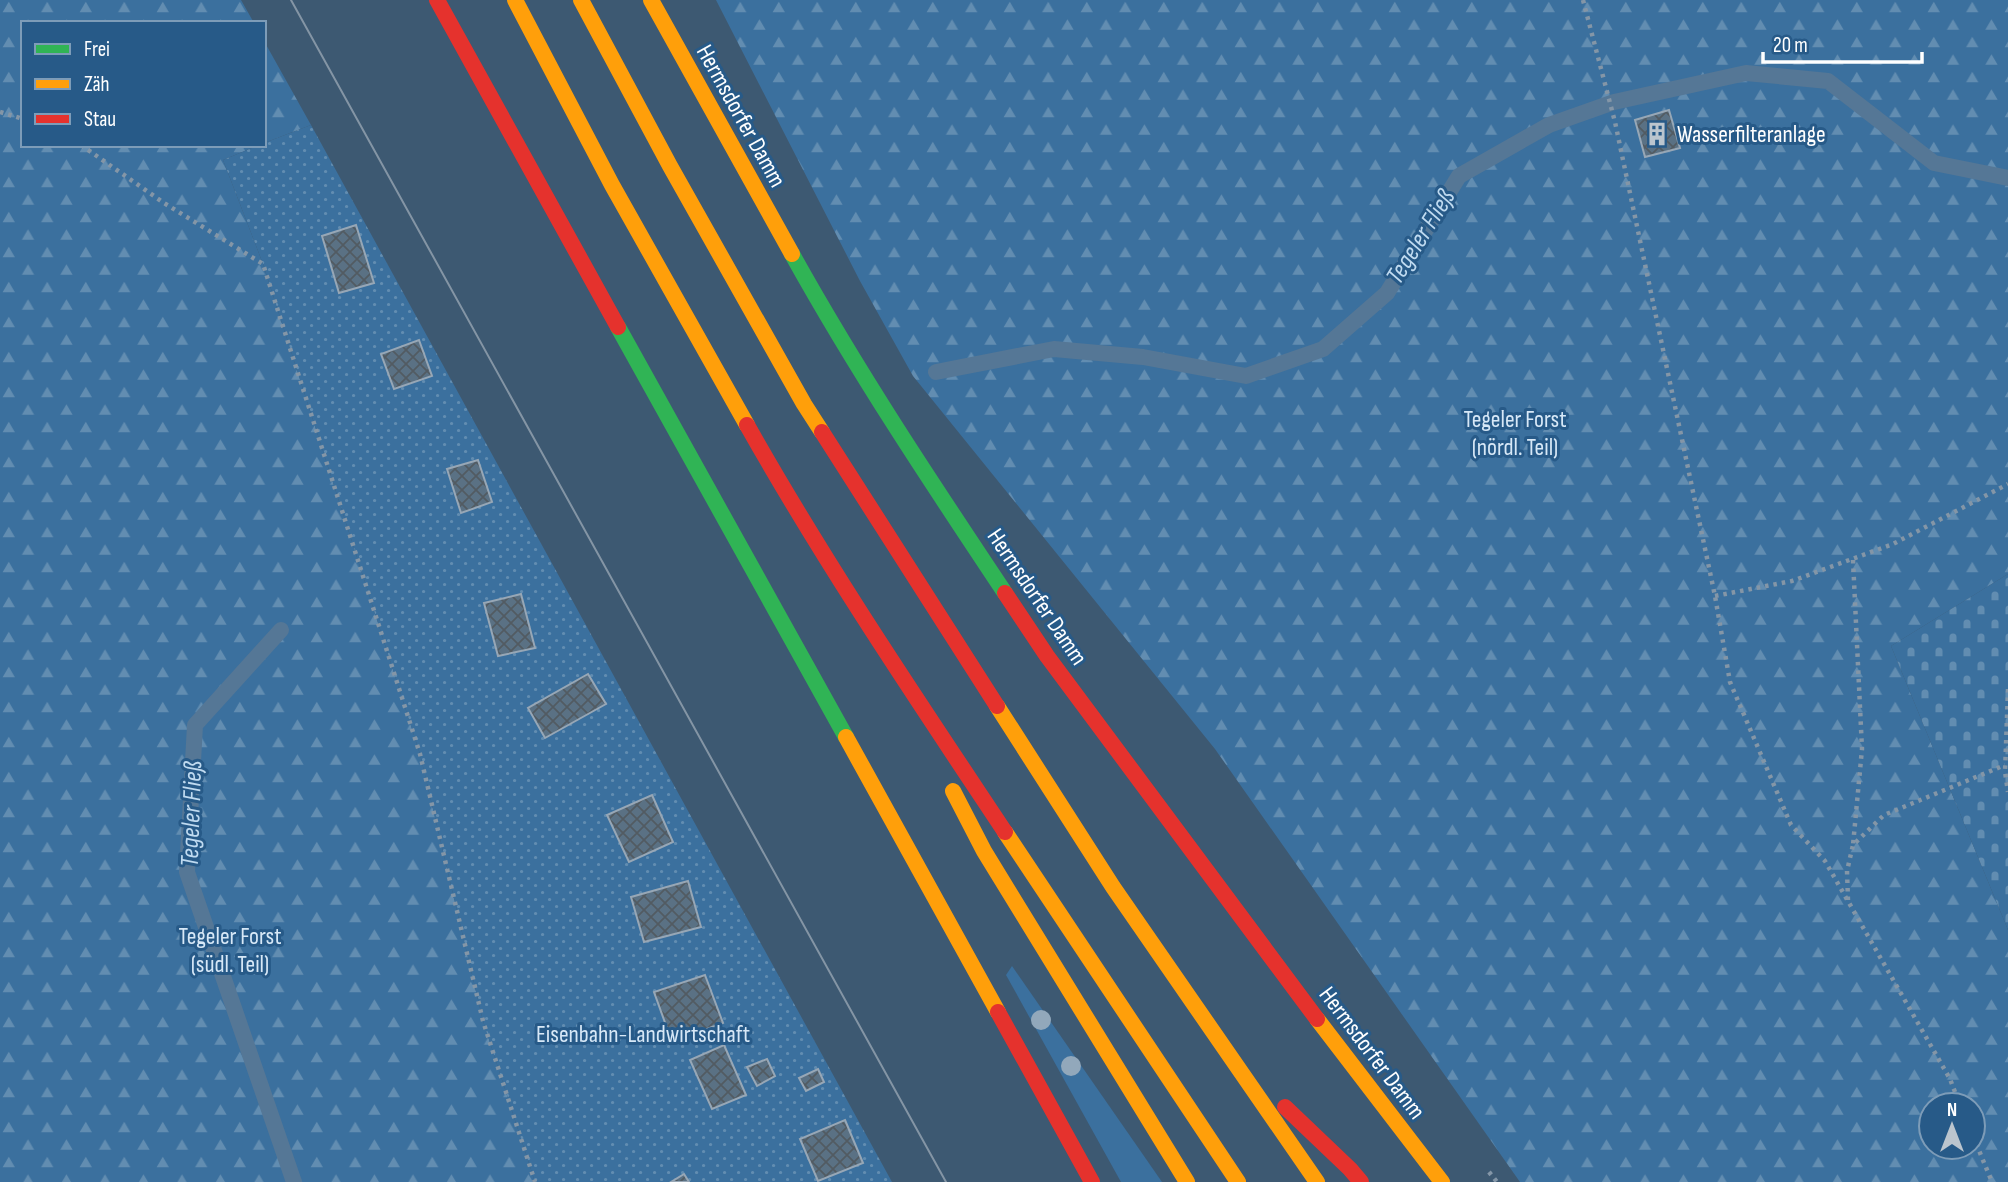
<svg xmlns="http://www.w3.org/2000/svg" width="2008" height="1182" viewBox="0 0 2008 1182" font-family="'Sofia Sans Condensed',sans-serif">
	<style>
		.grass { fill: #3b709e }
		.forest { fill: url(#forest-firs); fill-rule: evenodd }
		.cemetery { fill: url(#cemetery-stones) }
		.park { fill: url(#park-dots) }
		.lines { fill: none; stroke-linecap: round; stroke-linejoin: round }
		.stream { stroke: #557796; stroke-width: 16 }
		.building { fill: url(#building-cross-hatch); stroke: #97a7b6; stroke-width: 2 }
		.path { stroke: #8496a7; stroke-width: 4.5; stroke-dasharray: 3.5 5; stroke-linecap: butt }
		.fast { stroke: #30b455; stroke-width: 16 }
		.slow { stroke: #ff9f0a; stroke-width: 16 }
		.jam { stroke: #e5322d; stroke-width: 16 }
		.tram { stroke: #8495a5; stroke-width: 2 }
		.tree { fill: #92a8bb }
		.labels { text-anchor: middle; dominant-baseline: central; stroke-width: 6; stroke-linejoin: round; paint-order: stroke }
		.street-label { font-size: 24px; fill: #fff; stroke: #275a88 }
		.poi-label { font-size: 24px; fill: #fff; stroke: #275a88; text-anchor: start }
		.park-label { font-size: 24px; fill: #d7e8f7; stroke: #275a88 }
		.water-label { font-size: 26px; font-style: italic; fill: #bfdaf0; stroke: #275a88 }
	</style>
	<defs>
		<pattern id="forest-firs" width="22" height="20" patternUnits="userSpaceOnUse" patternTransform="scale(1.75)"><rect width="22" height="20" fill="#3b709e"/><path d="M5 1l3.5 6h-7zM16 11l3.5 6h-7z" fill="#628db1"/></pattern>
		<pattern id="cemetery-stones" width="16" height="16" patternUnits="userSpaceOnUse" patternTransform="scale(1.75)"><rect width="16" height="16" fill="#3b709e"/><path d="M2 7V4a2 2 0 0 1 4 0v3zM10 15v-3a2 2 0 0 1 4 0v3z" fill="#628db1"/></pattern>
		<pattern id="park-dots" width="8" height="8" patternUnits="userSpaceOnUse" patternTransform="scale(1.75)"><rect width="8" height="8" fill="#3b709e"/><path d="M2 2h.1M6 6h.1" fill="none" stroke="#628db1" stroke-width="1.8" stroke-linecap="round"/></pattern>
		<pattern id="building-cross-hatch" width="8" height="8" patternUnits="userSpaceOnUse" patternTransform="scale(1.75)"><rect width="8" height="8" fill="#5a7184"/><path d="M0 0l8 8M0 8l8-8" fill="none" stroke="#525b62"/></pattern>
	</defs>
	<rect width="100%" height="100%" fill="#3d5972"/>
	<path class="grass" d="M1012,966L1162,1182H1121L1006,975Z"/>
	<path class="forest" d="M0,0H241L254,23H23V145H259L223,160L263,264L420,754L483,1021L535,1182H0Z
		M716,0H2008V574L1891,646L2008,930V1182H1520L1215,749L913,376L860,281ZM1931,1105H1973V1147H1931Z
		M264,41L311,125L264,143Z"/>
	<path class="cemetery" d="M2008,574V930L1891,646Z"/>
	<path class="park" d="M311,125L892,1182H535L483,1021L420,754L263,264L223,160L259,145H264V143Z"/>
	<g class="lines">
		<path class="stream" d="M936,372L1054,349L1143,357L1246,376L1323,349L1387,293L1459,176L1549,125L1614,102L1746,73L1828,81L1934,163L2008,178
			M281,630L195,725L187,872L294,1182"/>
	</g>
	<path class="building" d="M1669,110L1680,148L1645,157L1635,120Z
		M356,225L374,283L339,293L322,236Z
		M419,340L432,376L394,389L381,354Z
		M478,460L492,502L461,513L447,469Z
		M521,594L535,648L498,656L484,603Z
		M588,674L606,704L545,738L528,708Z
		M652,795L673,842L629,862L607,815Z
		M688,881L701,927L644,942L631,897Z
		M705,975L723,1023L672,1042L654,992Z
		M724,1045L746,1095L712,1109L690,1060Z
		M767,1059L775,1076L757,1086L747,1067Z
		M818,1069L824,1082L806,1091L799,1078Z
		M845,1120L863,1163L818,1181L800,1139Z
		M684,1174L689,1182H671Z"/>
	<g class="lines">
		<path class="path" d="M1583,0L1615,122L1715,596L1730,682L1791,825L1825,861L1950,1079L1960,1105
			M0,112L23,119
			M81,145L164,203L263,264L420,754L483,1021L535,1182
			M1853,560L1862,749L1853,845
			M1715,596L1792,581L1893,544L2008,484
			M2008,689L2005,772L2008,792
			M1848,900L1847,871L1853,845L1884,815L2005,765
			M1973,1136L1992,1182
			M1489,1172L1497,1182"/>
		<path class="fast" d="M792,254C857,371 931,482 1005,593
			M618,327L846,737"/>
		<path class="slow" d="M515,0L612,185L747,425
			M581,0L670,166L804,404L822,432
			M651,0L792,254
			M997,706L1113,887L1317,1182
			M846,737L998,1012
			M953,791L984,851L1187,1182
			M1005,832L1238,1182
			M1317,1019L1442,1182"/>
		<path class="jam" d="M437,0L618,327
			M747,425C826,565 916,698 1005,832
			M822,432L997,706
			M1005,593L1047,656L1317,1019
			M998,1012L1092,1182
			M1285,1107L1350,1169L1361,1182"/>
		<path class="tram" d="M291,0L946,1182"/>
	</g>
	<g class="tree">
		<circle cx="1041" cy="1020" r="10"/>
		<circle cx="1071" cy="1066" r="10"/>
	</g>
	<defs>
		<g id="building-bare" transform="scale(1.89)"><path d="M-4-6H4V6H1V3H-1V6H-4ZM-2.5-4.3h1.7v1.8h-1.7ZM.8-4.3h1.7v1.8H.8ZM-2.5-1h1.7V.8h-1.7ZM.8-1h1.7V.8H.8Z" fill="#bbc5ce" stroke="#275a88" stroke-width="2.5" paint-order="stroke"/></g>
	</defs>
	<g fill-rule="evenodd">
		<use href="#building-bare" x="1657" y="134"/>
	</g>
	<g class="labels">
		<g class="street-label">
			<text transform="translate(741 116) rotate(61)">Hermsdorfer Damm</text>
			<text transform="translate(1037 597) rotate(56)">Hermsdorfer Damm</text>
			<text transform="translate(1372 1053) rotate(53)">Hermsdorfer Damm</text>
		</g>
		<g class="poi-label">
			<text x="1677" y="134">Wasserfilteranlage</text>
		</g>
		<g class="park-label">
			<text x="1515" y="419">Tegeler Forst<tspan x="1515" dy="28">(nördl. Teil)</tspan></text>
			<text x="230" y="936">Tegeler Forst<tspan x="230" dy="28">(südl. Teil)</tspan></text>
			<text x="643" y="1034">Eisenbahn-Landwirtschaft</text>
		</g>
		<g class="water-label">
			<text transform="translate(1421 237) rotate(-58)">Tegeler Fließ</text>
			<text transform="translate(192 814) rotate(-88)">Tegeler Fließ</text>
		</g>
	</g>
	<rect x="21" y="21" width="245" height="126" fill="#275a88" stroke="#7d9cb8" stroke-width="2"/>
	<rect x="35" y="44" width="35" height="10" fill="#30b455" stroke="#7d9cb8" stroke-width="2"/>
	<text x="84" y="56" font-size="21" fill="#ffffff">Frei</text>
	<rect x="35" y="79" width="35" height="10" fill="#ff9f0a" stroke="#7d9cb8" stroke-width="2"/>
	<text x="84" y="91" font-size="21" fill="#ffffff">Zäh</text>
	<rect x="35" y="114" width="35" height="10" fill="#e5322d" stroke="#7d9cb8" stroke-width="2"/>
	<text x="84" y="126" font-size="21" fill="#ffffff">Stau</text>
	<g transform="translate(1952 1126)"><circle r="33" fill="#275a88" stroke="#7d9cb8" stroke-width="2"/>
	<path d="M0-5L12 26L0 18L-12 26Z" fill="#bbc5ce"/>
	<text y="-10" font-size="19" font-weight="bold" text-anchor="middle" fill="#ffffff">N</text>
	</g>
	<path d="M1763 52v10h159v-10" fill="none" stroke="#ffffff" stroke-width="3.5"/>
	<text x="1773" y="52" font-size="21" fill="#ffffff" stroke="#275a88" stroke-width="5" paint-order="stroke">20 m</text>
</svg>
